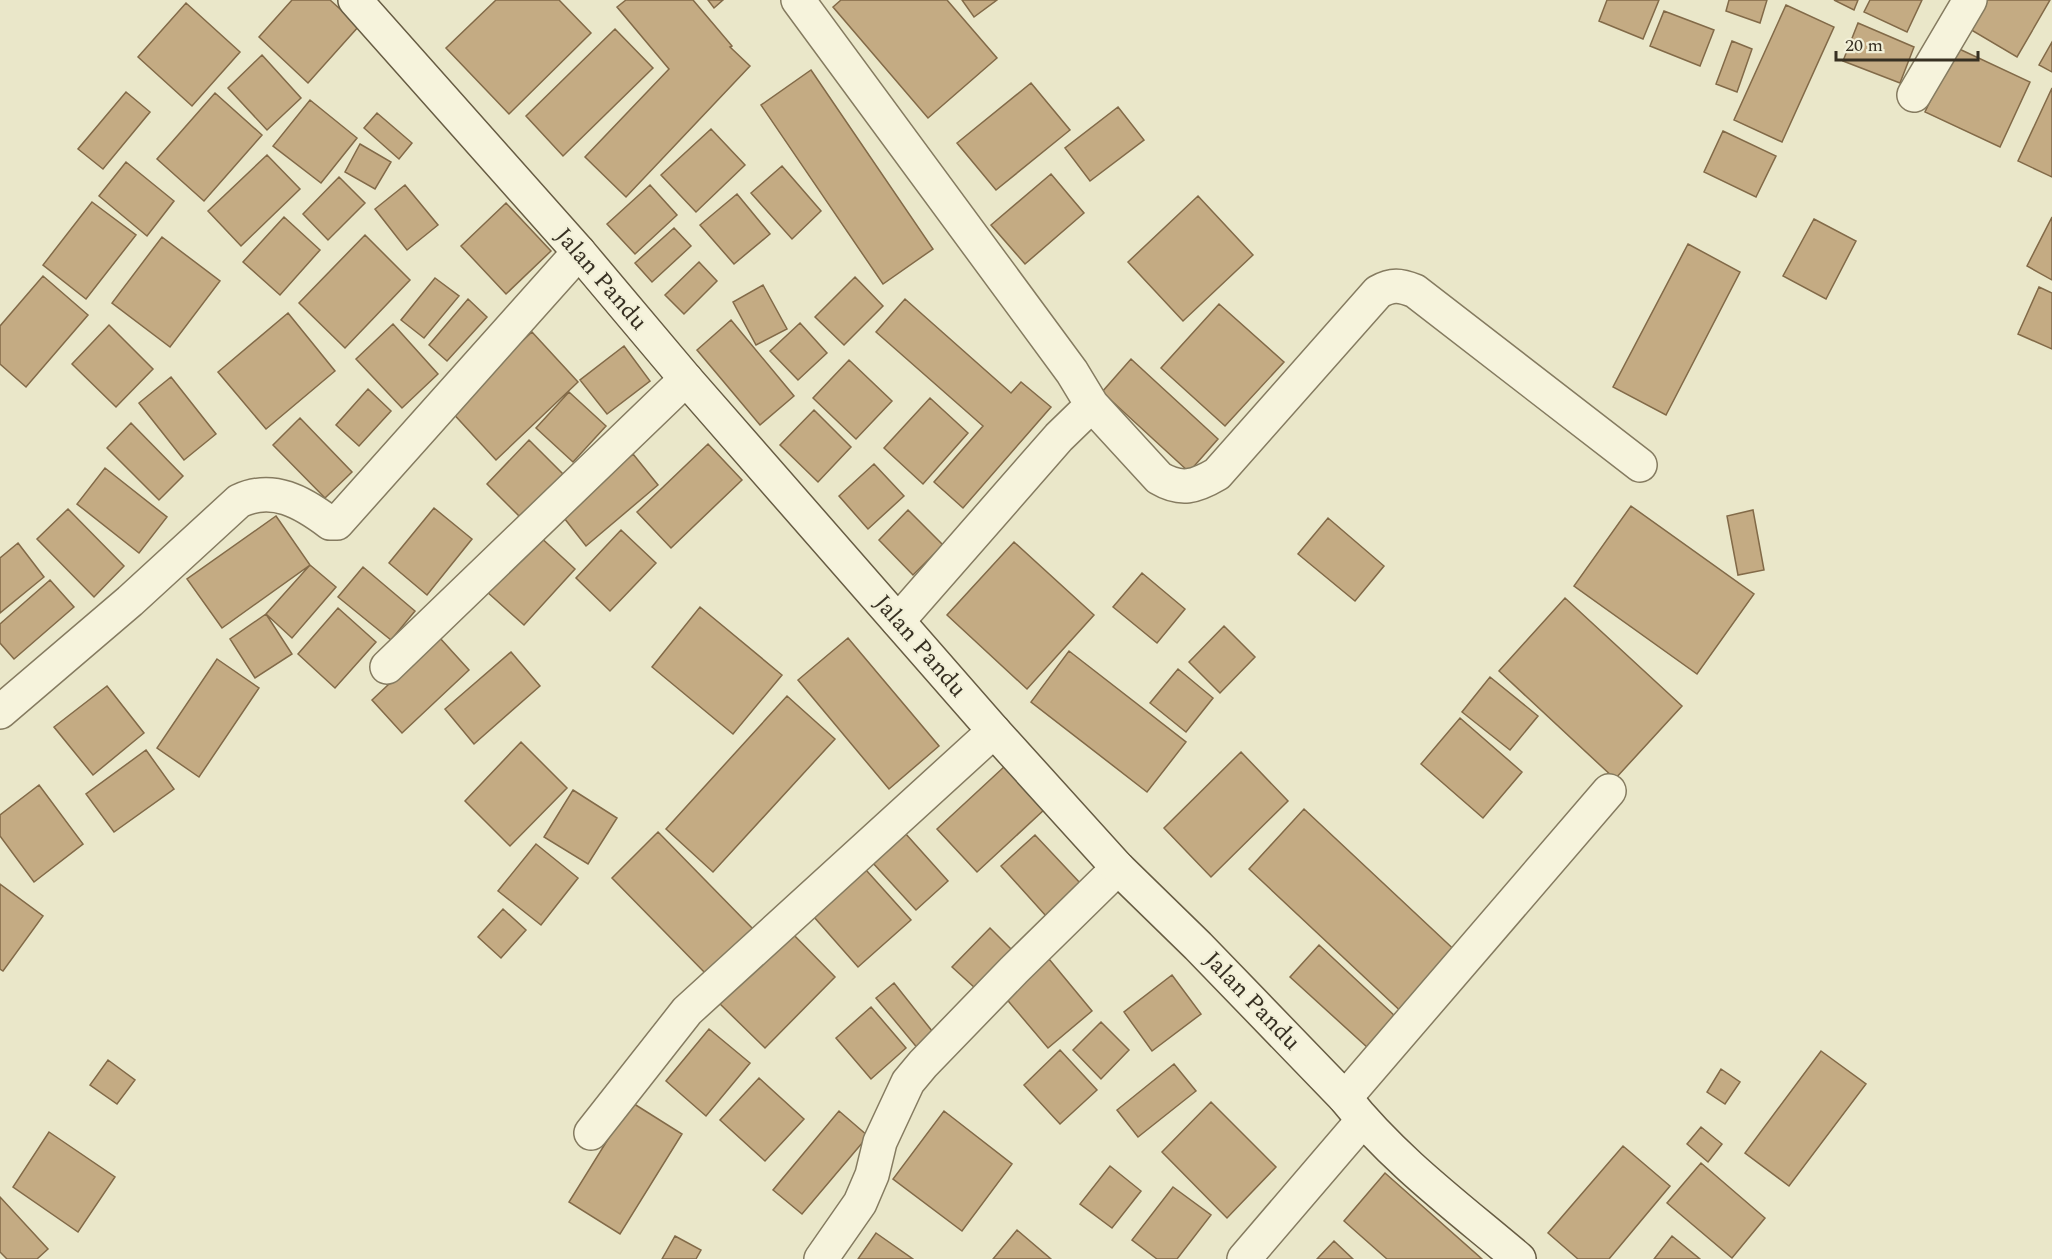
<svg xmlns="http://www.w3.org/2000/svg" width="2052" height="1259" viewBox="0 0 2052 1259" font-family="Spectral,serif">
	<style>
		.building { fill: #c4ab83; stroke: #826a48; stroke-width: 1.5 }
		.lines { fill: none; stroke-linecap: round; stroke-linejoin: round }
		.minor-casing { stroke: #857b60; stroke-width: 36 }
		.secondary-casing { stroke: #675c43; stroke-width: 36 }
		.minor { stroke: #f6f3dc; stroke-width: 33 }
		.secondary { stroke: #f6f3dc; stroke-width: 33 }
		.labels { text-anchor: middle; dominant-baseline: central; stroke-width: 4.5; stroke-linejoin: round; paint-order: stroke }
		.street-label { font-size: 24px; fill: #373022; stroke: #f2f0d8 }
	</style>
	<rect width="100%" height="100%" fill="#eae7c9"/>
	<path class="building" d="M292,0H330L359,26L308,83L259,37Z
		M496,0H559L591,33L509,114L446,48Z
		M626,0H693L732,46L730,47L750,66L626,197L585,157L669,69L617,7Z
		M708,0H723L714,8Z
		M841,0H947L997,58L928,118L833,7Z
		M962,0H997L974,17Z
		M1607,0H1659L1643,39L1599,21Z
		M1729,0H1767L1760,23L1726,11Z
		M1834,0H1858L1854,10Z
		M1870,0H1922L1907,32L1864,12Z
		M1985,0H2050L2017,57L1968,28Z
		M186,3L240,52L192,106L138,57Z
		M1786,5L1834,27L1782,142L1734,120Z
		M1664,11L1714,30L1700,66L1650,46Z
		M1858,23L1914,47L1900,83L1843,61Z
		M615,29L653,68L563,156L526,116Z
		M1732,41L1752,49L1737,92L1716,84Z
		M2052,42V72L2039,65Z
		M1955,47L2030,82L2000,147L1925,112Z
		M262,55L301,98L267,130L228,88Z
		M811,70L933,249L883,284L761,105Z
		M1031,83L1070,130L996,190L957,143Z
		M2052,88V177L2018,161Z
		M126,92L150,112L103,169L78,149Z
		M215,93L262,135L204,201L157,159Z
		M310,100L357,138L321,183L273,146Z
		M1118,107L1144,140L1090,181L1065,148Z
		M377,113L412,143L399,159L364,128Z
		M711,129L745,165L696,212L661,175Z
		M1723,131L1776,156L1756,197L1704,172Z
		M360,144L391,162L375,189L345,172Z
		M267,155L300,189L241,246L208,211Z
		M126,162L174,201L147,236L99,196Z
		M782,166L821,211L792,239L751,193Z
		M1051,174L1084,213L1025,264L991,225Z
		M339,177L365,203L328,240L303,214Z
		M405,185L438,225L407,250L375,209Z
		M650,185L677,215L635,254L607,224Z
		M737,194L770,234L734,264L700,225Z
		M1198,196L1253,255L1183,321L1128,262Z
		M92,202L136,235L86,299L43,265Z
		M506,203L551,251L506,294L461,246Z
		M284,217L320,250L280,295L243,262Z
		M2052,217V280L2027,266Z
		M1814,219L1856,241L1826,299L1783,276Z
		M674,228L691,246L652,282L635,263Z
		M365,235L410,280L345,348L299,303Z
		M162,237L220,281L170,347L112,303Z
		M1688,244L1740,272L1666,415L1613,387Z
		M699,262L717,281L684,314L665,295Z
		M43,276L88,315L26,387L0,364V326Z
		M855,277L883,306L844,345L815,317Z
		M435,278L459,296L424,338L401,320Z
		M763,285L787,329L756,345L733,302Z
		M2039,287L2052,293V349L2018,334Z
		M468,299L487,317L447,361L429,345Z
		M905,299L1011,393L1021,382L1051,407L963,508L934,482L983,426L876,332Z
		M1219,304L1284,362L1225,426L1161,368Z
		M288,313L335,371L266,429L218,372Z
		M731,320L794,396L760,425L697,350Z
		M800,323L827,353L798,380L770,351Z
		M393,324L438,374L402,408L356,359Z
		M109,325L153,369L116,407L72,364Z
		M532,332L578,382L496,460L449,409Z
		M624,346L650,381L607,414L580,380Z
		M1131,359L1218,439L1189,472L1102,392Z
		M849,360L892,401L856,439L813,398Z
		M171,377L216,434L184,460L139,403Z
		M368,389L391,411L359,446L336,425Z
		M569,392L606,426L573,462L536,428Z
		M930,398L968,433L923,484L884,448Z
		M814,410L851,447L818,482L780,445Z
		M300,418L352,472L325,498L273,445Z
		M131,423L183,476L159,500L107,448Z
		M529,440L563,474L521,518L487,484Z
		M708,444L742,480L671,548L637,512Z
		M633,454L658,485L586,546L561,514Z
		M874,464L904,496L868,529L839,496Z
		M105,468L167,517L139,553L77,504Z
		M1631,506L1754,594L1697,674L1574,586Z
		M434,508L472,539L427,595L389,563Z
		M68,509L124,566L94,597L37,539Z
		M908,510L943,545L913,575L879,540Z
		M1753,510L1764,570L1738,575L1727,516Z
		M276,516L310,565L222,628L187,579Z
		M1328,518L1384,566L1355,601L1298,554Z
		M621,530L656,563L610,611L576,578Z
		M537,534L575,569L524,625L486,591Z
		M1014,542L1094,615L1027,689L947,615Z
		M18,543L44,577L0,613V558Z
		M310,565L336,587L292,638L266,614Z
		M363,567L415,611L391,640L338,597Z
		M1142,573L1185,609L1157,643L1113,607Z
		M50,580L74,607L14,659L0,643V624Z
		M1565,598L1682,706L1615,779L1499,671Z
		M700,607L782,675L733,734L652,667Z
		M338,608L376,642L335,688L298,654Z
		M266,614L292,654L255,678L230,639Z
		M1224,626L1255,657L1220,693L1189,662Z
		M439,637L469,670L402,733L372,700Z
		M848,638L939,746L889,789L798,680Z
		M1069,651L1186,742L1147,792L1031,702Z
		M511,652L540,686L474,744L445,709Z
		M217,659L259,688L199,777L157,748Z
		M1178,669L1213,698L1186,732L1150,703Z
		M1490,677L1538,716L1510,750L1462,712Z
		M107,686L144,733L93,775L54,727Z
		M787,696L835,739L713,872L666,829Z
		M1460,718L1522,772L1483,818L1421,764Z
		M521,742L567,788L510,846L465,801Z
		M146,750L174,789L114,832L86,794Z
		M1241,752L1288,801L1211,877L1164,828Z
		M1005,766L1045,809L977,872L937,829Z
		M39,785L83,844L34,882L0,836V815Z
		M573,790L617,818L588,864L544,837Z
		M1304,809L1462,957L1407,1017L1249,869Z
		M658,832L753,929L707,975L612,878Z
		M905,833L948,881L916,910L872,862Z
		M1035,835L1081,884L1046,916L1001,866Z
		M536,844L578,878L541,925L498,891Z
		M866,870L911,920L858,967L814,917Z
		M0,884L43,916L3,971L0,969Z
		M503,909L526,930L501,958L478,937Z
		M990,928L1012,950L975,988L952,967Z
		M788,929L835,977L765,1048L718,1002Z
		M1319,945L1396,1017L1368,1048L1290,977Z
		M1049,959L1092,1011L1048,1048L1004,996Z
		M1172,975L1201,1014L1152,1051L1124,1012Z
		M894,983L936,1036L919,1050L876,998Z
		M871,1007L906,1048L871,1079L836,1038Z
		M1101,1022L1129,1050L1101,1079L1073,1050Z
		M709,1029L750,1063L706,1116L666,1081Z
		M1060,1050L1097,1090L1060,1124L1024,1085Z
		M1821,1051L1866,1084L1789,1186L1745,1153Z
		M108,1060L135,1080L117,1104L90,1085Z
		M1174,1064L1196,1091L1138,1137L1117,1110Z
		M1721,1069L1740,1082L1725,1104L1707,1092Z
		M759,1078L804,1119L765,1161L720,1120Z
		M631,1102L682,1134L620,1234L569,1202Z
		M1211,1102L1276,1167L1227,1218L1162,1152Z
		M839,1111L868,1136L802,1214L773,1190Z
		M944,1111L1012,1164L962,1231L893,1179Z
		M1701,1127L1722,1144L1708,1162L1687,1144Z
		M49,1132L115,1177L78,1232L13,1187Z
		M1623,1146L1670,1186L1609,1259H1578L1548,1233Z
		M1701,1163L1765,1218L1732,1258L1667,1203Z
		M1110,1166L1141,1191L1112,1228L1080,1204Z
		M1385,1173L1482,1259H1387L1344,1221Z
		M1173,1187L1211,1215L1177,1259H1157L1132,1240Z
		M0,1197L48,1249L37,1259H7L0,1252Z
		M1017,1230L1051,1259H993Z
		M876,1233L913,1259H858Z
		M675,1236L701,1250L696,1259H662Z
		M1672,1236L1700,1259H1654Z
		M1334,1241L1353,1259H1317Z"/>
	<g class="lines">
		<g class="minor-casing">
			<path id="minor" d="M798,0L1072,372L1092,405L1159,478C1181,491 1195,487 1217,474L1378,292C1392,284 1400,285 1415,291L1640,465
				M1914,95L1970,0
				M898,621L1059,437L1092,405
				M387,667L686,379
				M0,712L130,601L239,501C273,485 302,502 330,523H337L579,252
				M1345,1098L1609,791
				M591,1133L687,1011L994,731
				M821,1259L860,1203L872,1175L880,1142L908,1082L923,1064L1014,970L1118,868
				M1244,1259L1363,1120"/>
		</g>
		<g class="secondary-casing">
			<path id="secondary" d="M355,0L579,252L686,379L994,731L1118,868L1198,946L1345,1098C1394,1160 1459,1208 1519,1259"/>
		</g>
		<use href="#minor" class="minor"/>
		<use href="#secondary" class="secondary"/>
	</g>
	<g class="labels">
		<g class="street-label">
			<text transform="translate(601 279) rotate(49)">Jalan Pandu</text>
			<text transform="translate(920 646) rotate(49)">Jalan Pandu</text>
			<text transform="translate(1252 1001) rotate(46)">Jalan Pandu</text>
		</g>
	</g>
	<path d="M1836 51v9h142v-9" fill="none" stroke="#373022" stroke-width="3"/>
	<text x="1845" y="51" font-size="18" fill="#373022" stroke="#f2f0d8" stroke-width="4.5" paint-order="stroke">20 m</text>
</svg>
